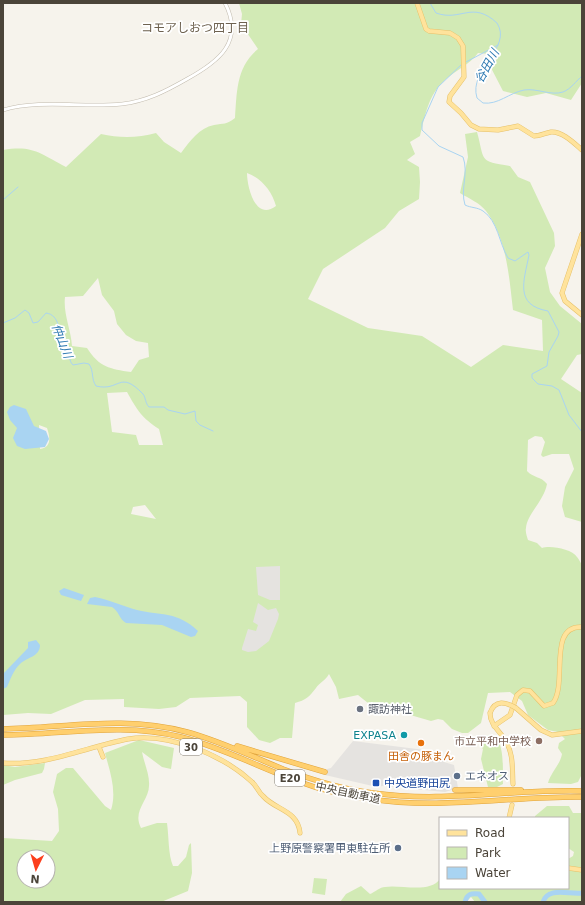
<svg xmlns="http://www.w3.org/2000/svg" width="585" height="905" viewBox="0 0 585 905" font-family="'DejaVu Sans','Noto Sans JP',sans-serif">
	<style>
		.green { fill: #d2eab5; fill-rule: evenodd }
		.parking { fill: #e5e3e0 }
		.water { fill: #a9d4f2 }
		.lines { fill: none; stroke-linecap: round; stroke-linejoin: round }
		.stream { stroke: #a9d4f2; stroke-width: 1 }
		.river { stroke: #a9d4f2; stroke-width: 5 }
		.minor-casing { stroke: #c2bbae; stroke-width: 4 }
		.major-casing { stroke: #e6c16a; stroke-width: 5 }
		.highway-casing { stroke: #e0a43c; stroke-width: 5.5 }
		.minor { stroke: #fff; stroke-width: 3 }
		.major { stroke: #ffe39c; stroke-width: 4 }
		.highway { stroke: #ffcf6e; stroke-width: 4.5 }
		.major-bridge-casing { stroke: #e6c16a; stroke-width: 5; stroke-linecap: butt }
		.major-bridge { stroke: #ffe39c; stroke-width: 4 }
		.worship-dot { fill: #6b7280; stroke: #fff; stroke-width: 1.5 }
		.culture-dot { fill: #0f9aa8; stroke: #fff; stroke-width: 1.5 }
		.education-dot { fill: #8d6e63; stroke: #fff; stroke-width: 1.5 }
		.food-dot { fill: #e8710a; stroke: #fff; stroke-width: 1.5 }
		.service-dot { fill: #5c6f8a; stroke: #fff; stroke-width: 1.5 }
		.transit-dot { fill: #1a4fb4; stroke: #fff; stroke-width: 1.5 }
		.labels { text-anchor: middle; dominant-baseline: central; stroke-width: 3.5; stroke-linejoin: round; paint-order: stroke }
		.shield { fill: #fff; stroke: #817c74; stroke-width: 1 }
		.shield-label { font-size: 10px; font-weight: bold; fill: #4b4439 }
		.worship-label { font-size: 11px; fill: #5b616d; stroke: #fff; text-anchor: start }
		.culture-label { font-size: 11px; fill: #0d838f; stroke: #fff; text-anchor: end }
		.education-label { font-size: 11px; fill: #785e54; stroke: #fff; text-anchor: end }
		.food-label { font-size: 11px; fill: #c56008; stroke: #fff }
		.service-label { font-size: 11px; fill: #4e5e75; stroke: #fff; text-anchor: start }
		.transit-label { font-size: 11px; fill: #164399; stroke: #fff; text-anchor: start }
		.street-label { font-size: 11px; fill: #4b4439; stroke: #fff }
		.neighbourhood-label { font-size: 12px; fill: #6e6250; stroke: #fff }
		.water-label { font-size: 12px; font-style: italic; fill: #2e7ab2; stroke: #fff }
	</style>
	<rect width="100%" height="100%" fill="#f6f3ec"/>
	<path class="green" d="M239,3H582V83L571,100L546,93L527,97L503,91L489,64V54L478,53C469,65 456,70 445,80C428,95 425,116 420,136L410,142L415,154L407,160L419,167L420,182L419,199L399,211L385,228L323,269L308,299L368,328L422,336L471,367L503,345L543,351L542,320L513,310C509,277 507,239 486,211C480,203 468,198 460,193L468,157L465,134L477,132C485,161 478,161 510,166L518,177L530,182L554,233L555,246L545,268L550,292L560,306L582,324V354L577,355L561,379L582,393V522L565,517L562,506L565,487L574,469L569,454H552L543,457L541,455L545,442L542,437L535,436L528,440L527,471C533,478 541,476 547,484C544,501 527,514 526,528C525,531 527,537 528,540L537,543L542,548C550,545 572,549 577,557C579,559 580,562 582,565V774L578,782L571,784L548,783C551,772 560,765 562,754L558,748L559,743L565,739L558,732L548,730L528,715L522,701L510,692L488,693L481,723L468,733H462L452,729L443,720L438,719L431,721L400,712L380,710L373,707L358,695L339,699L336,687L329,674C325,681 319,683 316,688C309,697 306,700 295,703L292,738H280L270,743L259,740L247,727V702L240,696L190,698L176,707L159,709L124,707V699L85,700L51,714L28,713L3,715V150C34,145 40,154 66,167L101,134C119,138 138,138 156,133L164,142L181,153C190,141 199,128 214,125C224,123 226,125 235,118C237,92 236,67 258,49L241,24L242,14ZM247,173C261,178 272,191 276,206C255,222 247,186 247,173ZM98,278L102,295L114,311L117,324L126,335L136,341L148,343L149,357L139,360L131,372C110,369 99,367 87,348L72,346C71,330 63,313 65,297L83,296ZM127,392C137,410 142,418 159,429L163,445H139L136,435L112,432L107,393ZM39,425L47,428C50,437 52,447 40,449ZM145,505L156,519L131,514L133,507Z
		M487,735C507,734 502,771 503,784L497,787H488L481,759L483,749L481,747V739Z
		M139,740L174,748L171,769L162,767L142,752C144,763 150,775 149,786C149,800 132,811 141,828L157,823H167C169,837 168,854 173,866H178L186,857L189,845L191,843L192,873L188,891L161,902H3V838L52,841L59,831L58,809L53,792L57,774L66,768H73L105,806L111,810C117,791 110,772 105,753ZM24,857H48V881H24Z
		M45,763L44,769L42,773L15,780L3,785V765L15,767Z
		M547,806H569L573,813H582V901L580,902H475L471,897L466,902H340L346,894L361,886L370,894C375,892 380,887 385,887C399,884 430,894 440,879V888H568V859L573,856L574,852L568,848V818H535V816Z
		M314,878L327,879L325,895L312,893Z"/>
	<path class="parking" d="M280,566V600H270L258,595L256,567Z
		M258,603L268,610L276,608L279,614L278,619L269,641L256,651L248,652L242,650V648L248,629L256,631L258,625L253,622Z
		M353,741L441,752V757L444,762L454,765L458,788L445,792L383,786L377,787L325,775L327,769L331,768Z"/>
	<path class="water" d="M14,405L26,409L34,426L46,431L49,439L45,447L25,449L17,446L13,438L17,428L10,420L7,412L10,407Z
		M64,588L84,595L81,601L61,595L59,591Z
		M95,597C110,600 123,606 137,610C162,616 177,611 198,631L195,636L191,637L162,625L126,623C119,619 119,611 112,607L87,604L90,598Z
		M36,640L40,645C40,657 27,657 20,664C14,669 10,680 7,687L3,689V674L28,648V642Z"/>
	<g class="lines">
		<path class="stream" d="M430,3L436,13C461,22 472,0 497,23C513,48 468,69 477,98L483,103C498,105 509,93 524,90C537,88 551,96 563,92C571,89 576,81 582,76
			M466,62L498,45
			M462,64L438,87L422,123V130L439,146L463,157C469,173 460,189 465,205C471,208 477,207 483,211C498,221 499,243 508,258L515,261L528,252L529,255C524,281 514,305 548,311L559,332L558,336L549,352L547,366L532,374V378L538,384L552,386L559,390L569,415L582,432
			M3,200L18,187
			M3,323L15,318L25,310L29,313L33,323L38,322L46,313C60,315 58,331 63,341C65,344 67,347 68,350C71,356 68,360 73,365L84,363L89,364C94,371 91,379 96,386C120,392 119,369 143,394C146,398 145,403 149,407H164L168,410L185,414L195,411L196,421L200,425L213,431"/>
		<path class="river" d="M465,902C467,894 471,893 479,894L485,902
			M543,902C548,886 570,895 582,893"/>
		<g class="minor-casing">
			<path id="minor" d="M3,110C41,99 83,108 122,104C147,101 166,91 187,79C218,62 245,42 225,3"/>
		</g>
		<g class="major-casing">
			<path id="major" d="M417,3L426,29L429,31L450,33L458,38L463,46L464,77L450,96L449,102L461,113L471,125L479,129L498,130L518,126L534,136C540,136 545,133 551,132C562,131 574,143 582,150
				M582,234L562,293L565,301L582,315
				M516,708L541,730L552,735L582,731
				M490,713C490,725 500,731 505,740C514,754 512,769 513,784
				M494,726L510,715L517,695L523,690L530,691L544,706L553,703C568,683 547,625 582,627
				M99,747L103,757
				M3,763C47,766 86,747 128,739C168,732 223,755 252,782C257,786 258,792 263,796C275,810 298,810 300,833
				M509,818L512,805
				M568,868L582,870"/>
		</g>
		<g class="highway-casing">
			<path id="highway" d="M3,729C67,728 122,715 187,732C220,741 251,756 283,769C312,780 342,789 373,793C443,803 512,789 582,791
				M3,735C64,735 120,722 181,737C221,747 258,767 297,781C321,790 345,796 370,799C441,810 511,796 582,797
				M237,746L325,772
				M455,790H521"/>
		</g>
		<use href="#minor" class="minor"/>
		<use href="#major" class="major"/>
		<use href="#highway" class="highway"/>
		<g class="major-bridge-casing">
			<path id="major-bridge" d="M490,713C495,699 506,702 516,708"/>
		</g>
		<use href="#major-bridge" class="major-bridge"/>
	</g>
	<circle class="worship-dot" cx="360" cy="709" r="4"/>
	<circle class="culture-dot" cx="404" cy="735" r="4"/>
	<circle class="education-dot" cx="539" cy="741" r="4"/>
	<circle class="food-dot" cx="421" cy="743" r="4"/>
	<g class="service-dot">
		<circle cx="457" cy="776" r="4"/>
		<circle cx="398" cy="848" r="4"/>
	</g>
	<rect class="transit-dot" x="372" y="779" width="8" height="8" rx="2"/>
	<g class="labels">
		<g class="shield">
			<rect x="180" y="739" width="22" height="16" rx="3"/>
			<rect x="275" y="770" width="30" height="16" rx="3"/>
		</g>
		<g class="shield-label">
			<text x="191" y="747">30</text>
			<text x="290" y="778">E20</text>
		</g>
		<g class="worship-label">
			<text x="368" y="709">諏訪神社</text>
		</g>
		<g class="culture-label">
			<text x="396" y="735">EXPASA</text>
		</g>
		<g class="education-label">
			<text x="531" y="741">市立平和中学校</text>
		</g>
		<g class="food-label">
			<text x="421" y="756">田舎の豚まん</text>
		</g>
		<g class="service-label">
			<text x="465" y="776">エネオス</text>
			<text x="390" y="848" text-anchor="end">上野原警察署甲東駐在所</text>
		</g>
		<g class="transit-label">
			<text x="384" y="783">中央道野田尻</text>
		</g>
		<g class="street-label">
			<text transform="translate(348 793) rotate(12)">中央自動車道</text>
		</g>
		<g class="neighbourhood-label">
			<text x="195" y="28">コモアしおつ四丁目</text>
		</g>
		<g class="water-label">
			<text transform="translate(487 66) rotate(-61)">谷田川</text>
			<text transform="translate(62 341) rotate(69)">仲山川</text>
		</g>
	</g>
	<rect width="585" height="905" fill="none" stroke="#4b4439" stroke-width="8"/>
	<rect x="439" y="817" width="130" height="72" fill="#ffffff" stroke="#b7b4b0"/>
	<rect x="447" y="830" width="20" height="6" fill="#ffe39c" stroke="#b7b4b0"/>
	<text x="475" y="837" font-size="12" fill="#4b4439">Road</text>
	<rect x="447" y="847" width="20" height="12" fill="#d2eab5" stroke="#b7b4b0"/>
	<text x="475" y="857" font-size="12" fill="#4b4439">Park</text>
	<rect x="447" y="867" width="20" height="12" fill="#a9d4f2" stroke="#b7b4b0"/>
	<text x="475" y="877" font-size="12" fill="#4b4439">Water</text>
	<g transform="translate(36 869) rotate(185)"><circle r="19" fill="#ffffff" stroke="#b7b4b0"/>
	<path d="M0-3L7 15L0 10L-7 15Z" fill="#fc3f1d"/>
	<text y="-6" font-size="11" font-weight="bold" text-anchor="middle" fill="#4b4439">N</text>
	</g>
</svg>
